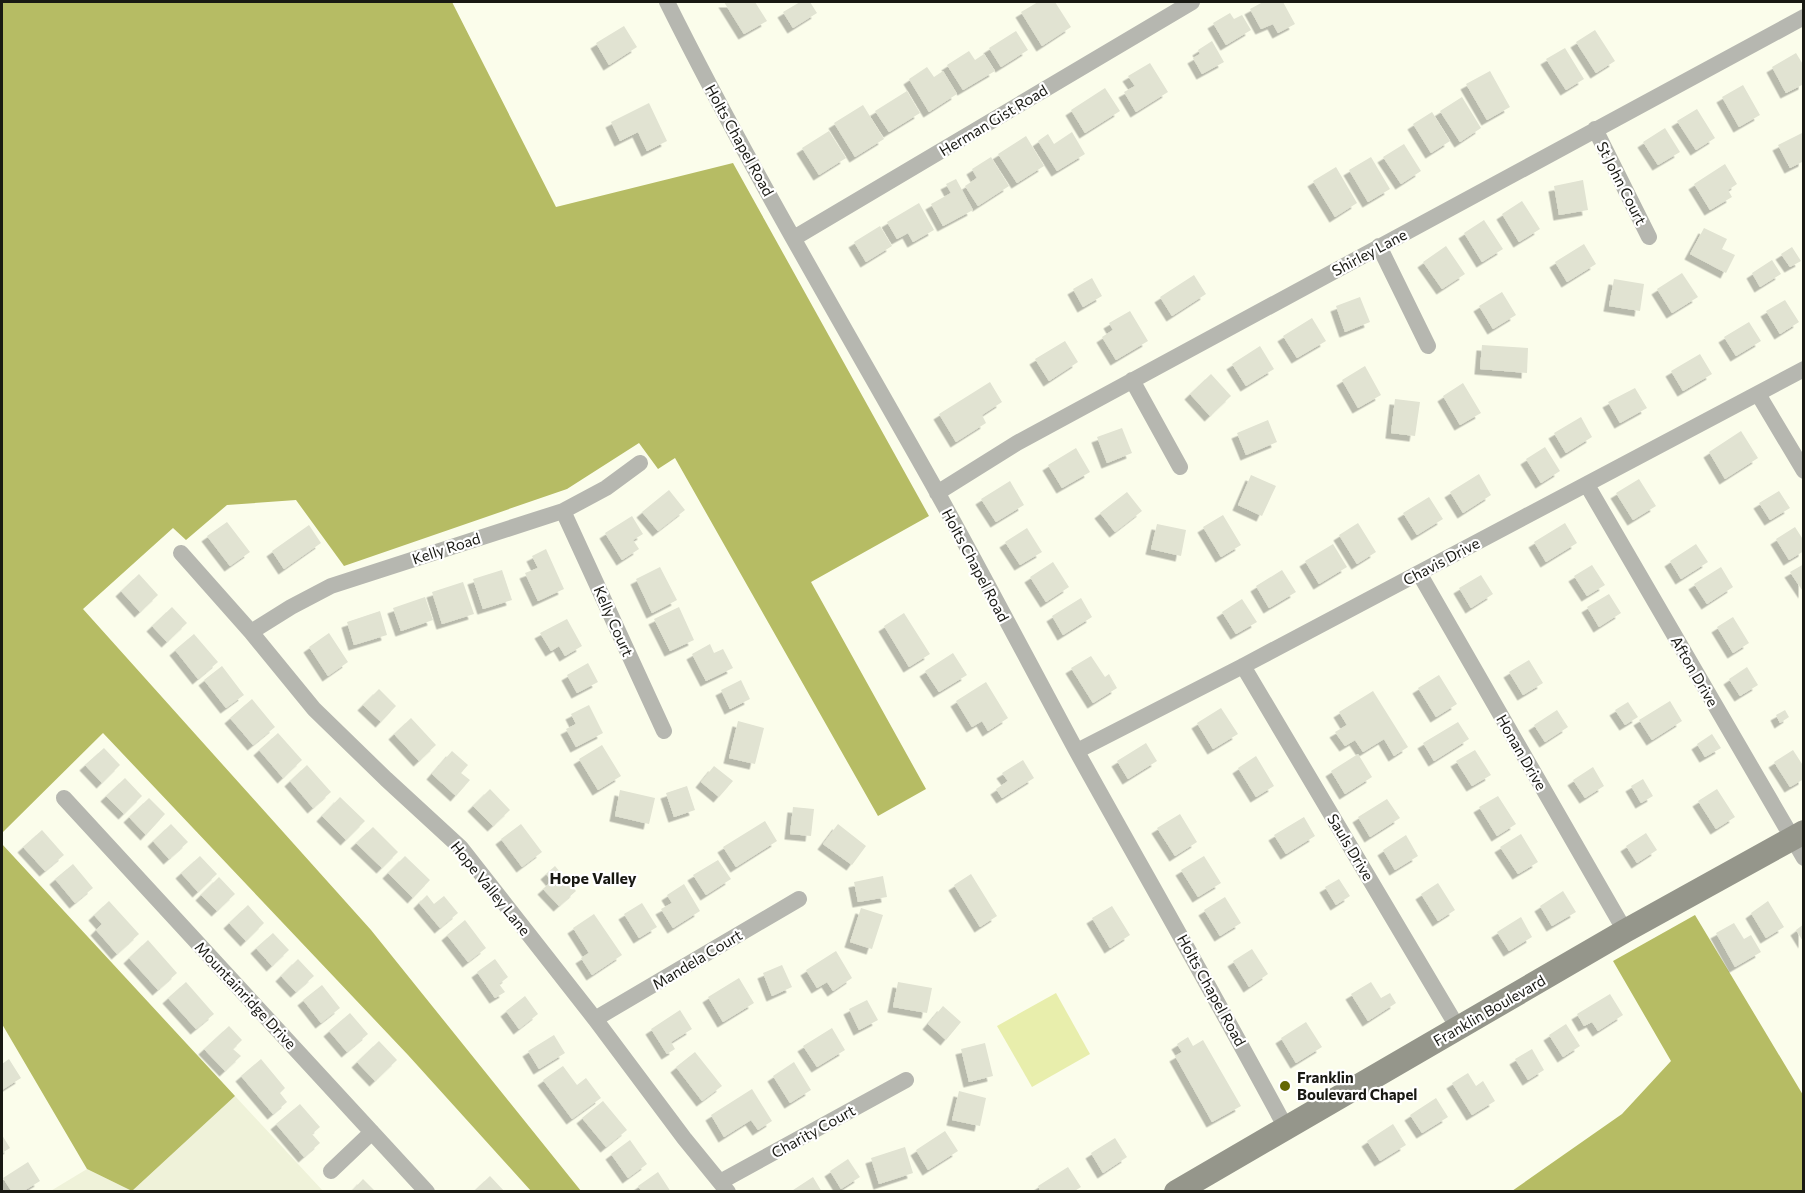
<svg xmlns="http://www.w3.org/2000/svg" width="1805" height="1193" viewBox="0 0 1805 1193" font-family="Commissioner,sans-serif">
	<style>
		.built { fill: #eff2d9 }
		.green { fill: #e8eeac }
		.forest { fill: #b6bc64 }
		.building { fill: #e1e3d2; filter: url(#shadow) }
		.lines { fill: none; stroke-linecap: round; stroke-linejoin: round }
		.street { stroke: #b6b7b0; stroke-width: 16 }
		.secondary { stroke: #95968b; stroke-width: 24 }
		.poi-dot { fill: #646705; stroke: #fff; stroke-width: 2 }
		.labels { text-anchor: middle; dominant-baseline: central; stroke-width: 4.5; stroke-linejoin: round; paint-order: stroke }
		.street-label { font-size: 15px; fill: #191913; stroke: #fff }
		.poi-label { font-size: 15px; font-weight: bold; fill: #191913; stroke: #fff; text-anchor: start }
		.neighbourhood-label { font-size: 16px; font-weight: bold; fill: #191913; stroke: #fff }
	</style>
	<defs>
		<filter id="shadow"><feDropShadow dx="-5.5" dy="5.5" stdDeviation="0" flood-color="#0004"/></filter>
	</defs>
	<rect width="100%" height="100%" fill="#fbfdeb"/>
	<path class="built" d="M235,1096L323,1191L49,1192L87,1169L132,1191Z"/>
	<path class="green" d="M1056,993L1090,1054L1032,1087L997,1026Z"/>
	<path class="forest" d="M2,2H452L556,207L733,163L929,516L811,582L926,789L878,816L675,458L658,469L639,443L567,489L344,566L296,500L227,505L186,540L173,528L83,609L371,930L581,1191H531L408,1055L103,733L2,833Z
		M2,844L235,1096L132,1191L87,1169L2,1024Z
		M1695,915L1803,1095V1191H1512L1622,1114L1671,1061L1613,961Z"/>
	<path class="building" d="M724,2H755L767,21L744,34Z
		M800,2H810L817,13L793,28L783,12Z
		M1038,2H1055L1071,27L1042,46L1021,12Z
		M1263,2H1283L1295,24L1278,33L1273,24L1261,29L1250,9Z
		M1230,13L1234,19L1242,15L1251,30L1226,45L1213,23Z
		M624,26L637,47L609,65L596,43Z
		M1595,30L1615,61L1596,73L1576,42Z
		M1016,31L1028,50L1001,67L989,48Z
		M1212,41L1224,62L1202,74L1193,58L1200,54L1198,50Z
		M1565,48L1584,79L1566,90L1546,59Z
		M969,51L975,60L984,54L995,71L963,90L947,65Z
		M1796,53L1804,66V84L1786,93L1772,67Z
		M1150,63L1168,92L1136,112L1124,92L1135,86L1128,76Z
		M927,67L934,77L943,71L957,94L929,112L909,79Z
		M1490,71L1510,107L1487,120L1466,84Z
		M1743,85L1760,115L1739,127L1722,97Z
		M1105,88L1120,111L1085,133L1071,110Z
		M907,91L920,113L889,132L875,111Z
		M1462,97L1481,128L1460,142L1440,111Z
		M649,103L667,141L647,151L638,132L620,141L611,122Z
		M863,105L884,139L855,157L834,123Z
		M1697,109L1715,138L1696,150L1677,121Z
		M1432,112L1450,141L1431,153L1413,124Z
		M1665,128L1680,152L1658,165L1643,142Z
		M829,131L846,158L819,175L802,148Z
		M1072,132L1085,154L1057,171L1038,141L1048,134L1054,144Z
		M1804,132V161L1790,168L1778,145Z
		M1026,136L1044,166L1017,183L998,154Z
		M1404,144L1421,171L1401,184L1383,157Z
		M991,157L1009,186L978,206L965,186L977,178L972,169Z
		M1371,157L1390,189L1368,202L1349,170Z
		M1725,164L1737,184L1728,190L1732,197L1710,210L1694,184Z
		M1336,167L1357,203L1335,217L1313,181Z
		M956,179L973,210L943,226L931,204L951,193L946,184Z
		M1583,180L1588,210L1559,215L1554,186Z
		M1522,201L1540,229L1519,242L1502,214Z
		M919,203L934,230L913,242L908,233L897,239L887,222Z
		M1484,220L1503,249L1482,262L1464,233Z
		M880,226L892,246L866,262L854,242Z
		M1704,228L1727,239L1722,249L1735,255L1726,273L1690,254Z
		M1584,244L1596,264L1567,282L1555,262Z
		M1446,246L1465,274L1442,289L1423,262Z
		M1792,247L1801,261L1790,267L1781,254Z
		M1772,260L1781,274L1760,287L1752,273Z
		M1682,273L1698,297L1672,313L1657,289Z
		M1194,275L1206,294L1172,316L1160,297Z
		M1092,278L1102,296L1083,307L1073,289Z
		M1614,279L1644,284L1640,311L1609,306Z
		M1502,292L1516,315L1493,329L1479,306Z
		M1360,297L1370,322L1345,332L1336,306Z
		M1785,300L1799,322L1780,334L1766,311Z
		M1130,311L1148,341L1116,360L1102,337L1113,330L1109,323Z
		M1312,318L1326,341L1297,358L1283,336Z
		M1749,322L1761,341L1736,356L1724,337Z
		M1065,341L1078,362L1049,381L1035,359Z
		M1482,345L1528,348L1527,373L1480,369Z
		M1260,346L1274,369L1246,386L1232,364Z
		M1700,354L1712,374L1683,391L1671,371Z
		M1365,366L1381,395L1358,408L1342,380Z
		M1211,374L1231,396L1210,416L1190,394Z
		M990,382L1002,402L982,415L986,423L956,442L939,414Z
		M1463,383L1481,413L1460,425L1443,396Z
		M1635,388L1647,408L1620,423L1608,402Z
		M1395,399L1420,402L1415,436L1391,433Z
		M1581,417L1592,437L1566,453L1554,433Z
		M1268,420L1277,442L1246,455L1237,433Z
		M1122,428L1132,453L1107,463L1097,437Z
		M1741,431L1758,458L1725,479L1709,452Z
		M1545,447L1560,471L1541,483L1526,459Z
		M1076,448L1090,472L1062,488L1048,465Z
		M1479,474L1491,495L1463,513L1450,492Z
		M1251,475L1276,486L1262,516L1238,505Z
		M1639,479L1656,506L1633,520L1616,493Z
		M1010,481L1024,505L996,522L981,499Z
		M669,490L685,510L658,531L642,512Z
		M1779,491L1790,508L1770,520L1759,503Z
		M1127,492L1142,511L1115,532L1100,513Z
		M1429,497L1443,519L1417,535L1403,513Z
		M1223,515L1241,545L1221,557L1203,527Z
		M632,516L643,534L633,540L639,549L622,560L605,533Z
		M227,522L250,552L230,566L207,536Z
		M1358,523L1376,552L1357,564L1339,535Z
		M1565,523L1577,543L1546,562L1534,542Z
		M1157,524L1186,530L1181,556L1151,549Z
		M309,525L321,543L284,569L272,551Z
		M1795,527L1804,541V551L1789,560L1776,539Z
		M1027,528L1042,552L1020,565L1005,542Z
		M1333,544L1347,567L1319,584L1305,561Z
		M1696,544L1708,562L1681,579L1670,561Z
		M546,549L564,589L538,601L525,573L538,568L532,556Z
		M1053,562L1069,587L1046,602L1030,577Z
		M1804,564V593L1790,572Z
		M1592,565L1605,585L1587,596L1574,576Z
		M660,567L677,600L652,613L636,579Z
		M1721,567L1733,587L1707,604L1694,584Z
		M502,570L512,600L483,609L473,579Z
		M1282,570L1296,592L1269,608L1256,586Z
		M139,574L158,595L140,612L121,591Z
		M1481,575L1493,594L1471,608L1459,588Z
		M463,582L474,614L442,624L432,592Z
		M1609,594L1621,613L1599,627L1587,607Z
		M425,597L433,620L401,631L393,608Z
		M1081,598L1092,617L1063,635L1052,616Z
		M1242,599L1257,622L1236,634L1222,612Z
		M172,607L187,623L167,642L152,626Z
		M679,607L694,640L670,651L654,619Z
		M380,611L387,635L354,645L347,622Z
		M904,613L930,654L909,667L884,626Z
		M1733,617L1749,643L1733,653L1717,627Z
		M567,619L582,646L565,656L559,646L551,651L540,633Z
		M329,633L348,662L328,676L309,647Z
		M194,634L218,662L198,679L175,650Z
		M710,644L714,653L723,649L733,668L706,681L692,654Z
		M953,653L967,675L939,692L925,671Z
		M1091,656L1105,677L1109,674L1117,688L1093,703L1071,668Z
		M1529,660L1543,683L1523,695L1509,672Z
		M588,663L598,682L577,693L567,675Z
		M222,666L244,695L226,708L204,680Z
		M1747,667L1758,685L1740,696L1729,679Z
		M1439,675L1457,704L1436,717L1418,688Z
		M741,680L750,699L730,709L721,690Z
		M986,682L1008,718L988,731L982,721L972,727L956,701Z
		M379,689L396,706L381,722L363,705Z
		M1373,691L1408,747L1394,756L1384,739L1363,752L1355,740L1345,746L1335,732L1347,725L1339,712Z
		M252,699L275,727L253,745L230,718Z
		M1670,701L1682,721L1652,740L1639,720Z
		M1628,702L1638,717L1625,725L1615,710Z
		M589,705L603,733L576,747L566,729L576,724L571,714Z
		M1221,708L1238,734L1213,749L1197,723Z
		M1557,710L1568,727L1545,742L1534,725Z
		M1785,710L1789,717L1780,723L1776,715Z
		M411,718L436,745L419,761L394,734Z
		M738,721L764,728L755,764L729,758Z
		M1458,722L1469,739L1434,761L1423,743Z
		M278,733L302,760L283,778L259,750Z
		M1712,734L1721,748L1705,757L1697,744Z
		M1146,743L1157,761L1128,779L1117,761Z
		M602,745L621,776L598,790L579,759Z
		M104,748L120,765L102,783L85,765Z
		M1475,750L1491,775L1472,786L1456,761Z
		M1793,750L1804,767V779L1790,787L1774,762Z
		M452,751L468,765L461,773L470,780L456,796L432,774Z
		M1358,754L1372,777L1345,794L1331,771Z
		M1256,756L1274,786L1256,797L1238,768Z
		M1023,760L1034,778L1002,798L996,789L1008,781L1002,773Z
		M307,765L331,792L313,808L290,781Z
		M714,766L733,781L719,797L701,782Z
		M1593,767L1604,786L1585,798L1573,780Z
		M125,778L142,796L124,814L106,796Z
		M1643,779L1653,796L1641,803L1631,786Z
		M687,786L695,810L674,817L666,793Z
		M490,789L510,810L493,826L473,806Z
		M1717,789L1735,817L1716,829L1698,801Z
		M620,790L655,798L649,824L615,816Z
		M1498,796L1516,824L1497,836L1479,807Z
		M340,797L365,821L346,840L322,816Z
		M149,798L165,814L146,835L129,817Z
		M1387,799L1400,818L1370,837L1358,817Z
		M793,807L814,809L811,836L790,834Z
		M1180,814L1197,842L1175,856L1157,828Z
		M1304,817L1315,836L1286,854L1274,835Z
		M765,821L777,841L736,867L723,847Z
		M171,824L188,842L169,859L153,841Z
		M521,824L542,852L522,867L501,839Z
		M838,824L866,846L852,865L823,844Z
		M373,827L398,852L382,868L356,843Z
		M42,830L64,855L45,871L23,847Z
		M1646,833L1657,850L1637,863L1626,846Z
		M1521,834L1538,862L1518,874L1500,847Z
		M1406,835L1418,856L1395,870L1383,850Z
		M200,856L217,874L198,892L181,873Z
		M405,856L430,880L413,898L388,873Z
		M1204,856L1221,883L1198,897L1181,870Z
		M718,860L731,879L706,895L693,875Z
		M73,864L93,888L75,903L55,879Z
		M555,866L576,891L559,906L543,889L552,881L546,874Z
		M971,874L997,916L980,927L954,885Z
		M883,876L887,897L858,902L854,882Z
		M219,877L235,894L217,911L201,895Z
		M1339,879L1350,896L1336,905L1325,887Z
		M1438,883L1455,910L1438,921L1421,894Z
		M684,884L700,911L673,928L661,909L672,903L667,895Z
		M1563,891L1576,912L1552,926L1540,906Z
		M427,895L434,904L444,896L458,913L440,928L419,903Z
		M1225,897L1241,923L1220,936L1204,910Z
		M109,901L139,934L117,954L96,930L102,924L94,915Z
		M1768,901L1784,927L1766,938L1751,913Z
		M642,903L657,927L639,938L624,914Z
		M248,905L264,923L246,941L229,923Z
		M1112,906L1130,935L1110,948L1092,918Z
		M861,908L883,915L872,949L850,942Z
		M594,914L622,955L592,975L581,958L589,953L573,928Z
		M1521,917L1532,937L1509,951L1497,932Z
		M465,920L486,948L468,962L447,935Z
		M1734,923L1744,939L1751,935L1761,952L1735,967L1716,933Z
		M1804,924V943L1796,930Z
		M273,933L289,950L272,966L256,948Z
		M148,940L177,973L158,990L129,958Z
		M1252,949L1268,974L1249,987L1233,961Z
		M836,951L852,978L833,991L827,982L817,988L806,970Z
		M298,959L314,976L296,992L281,976Z
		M495,959L508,977L499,984L505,992L495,998L477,972Z
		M782,965L792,987L772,996L763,973Z
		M739,978L754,1003L723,1022L708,997Z
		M186,982L214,1014L196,1029L168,998Z
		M898,982L932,988L927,1013L893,1007Z
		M1371,982L1381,998L1390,993L1396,1003L1368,1021L1351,994Z
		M322,985L340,1008L321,1023L303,1000Z
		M1610,994L1623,1015L1598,1031L1592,1022L1584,1026L1577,1014Z
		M525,996L538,1014L519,1029L506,1011Z
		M867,1000L878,1020L859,1030L849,1009Z
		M943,1006L961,1022L946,1040L928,1024Z
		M680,1010L692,1029L671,1042L675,1049L667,1054L651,1029Z
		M350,1013L368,1034L347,1052L329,1031Z
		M1306,1022L1322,1047L1296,1063L1281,1038Z
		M1566,1024L1580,1046L1563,1057L1549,1035Z
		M229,1026L242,1040L233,1049L241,1056L225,1071L204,1049Z
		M832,1028L845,1050L817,1067L803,1046Z
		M554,1035L565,1053L539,1069L528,1051Z
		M1188,1037L1193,1046L1203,1040L1241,1106L1212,1122L1175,1056L1182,1052L1177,1044Z
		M379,1041L397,1060L375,1081L357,1062Z
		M985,1043L993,1076L969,1082L961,1049Z
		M1532,1049L1544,1070L1528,1080L1515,1059Z
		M695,1052L722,1086L702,1101L676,1067Z
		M9,1059L21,1078L2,1090V1064Z
		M261,1059L285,1088L280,1093L287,1102L273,1114L241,1076Z
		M794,1062L811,1090L790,1103L773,1076Z
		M563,1066L577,1085L586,1078L601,1098L572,1119L543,1080Z
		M1468,1073L1476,1086L1483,1081L1495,1101L1472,1115L1452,1083Z
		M752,1089L772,1121L758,1130L751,1120L724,1137L711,1115Z
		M959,1091L986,1098L980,1126L952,1120Z
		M1436,1098L1448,1117L1422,1133L1410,1115Z
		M603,1101L627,1130L606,1147L582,1118Z
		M300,1104L320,1127L312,1134L320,1143L304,1157L276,1124Z
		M1393,1124L1406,1145L1380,1161L1367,1141Z
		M945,1131L958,1151L928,1170L916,1150Z
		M2,1135L10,1148L2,1153Z
		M1115,1138L1127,1157L1103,1173L1091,1153Z
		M630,1140L647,1164L628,1178L611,1154Z
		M905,1147L913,1173L879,1184L871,1158Z
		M848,1159L860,1177L841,1189L830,1171Z
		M28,1162L40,1181L22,1192H12L3,1178Z
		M1068,1167L1081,1187L1073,1192H1041L1038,1186Z
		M658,1172L671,1192H642L638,1186Z
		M490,1176L505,1192H473Z
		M813,1177L822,1192H790Z
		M363,1179L376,1192H351Z"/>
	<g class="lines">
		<path class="street" d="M667,2C748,165 842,323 932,483C981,571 1028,661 1076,750C1146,876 1218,1001 1286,1128
			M1595,129L1649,237
			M794,238L1192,2
			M1379,246L1428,346
			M1132,380L1180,467
			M1758,394L1804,471
			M1587,485L1804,858
			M937,493L1017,443L1804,17
			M563,511L664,731
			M181,553L251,632L314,709L386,779L461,848L595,1019L684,1138L728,1192
			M1419,573L1625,931
			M251,632L291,607L331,586L563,511L606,488L640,463
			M1243,666L1458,1028
			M1077,751L1243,666L1804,369
			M64,798L427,1192
			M595,1019L799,899
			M331,1171L372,1132
			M720,1182L906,1080"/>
		<path class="secondary" d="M1176,1192L1625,931L1804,832"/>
	</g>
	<circle class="poi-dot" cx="1285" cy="1086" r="6"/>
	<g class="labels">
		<g class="street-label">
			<text transform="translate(993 120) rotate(-31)">Herman Gist Road</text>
			<text transform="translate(740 140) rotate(61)">Holts Chapel Road</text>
			<text transform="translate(1622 183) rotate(63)">St John Court</text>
			<text transform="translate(1369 252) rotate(-28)">Shirley Lane</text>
			<text transform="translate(446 548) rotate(-18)">Kelly Road</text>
			<text transform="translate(1441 561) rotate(-28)">Chavis Drive</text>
			<text transform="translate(976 565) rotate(62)">Holts Chapel Road</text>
			<text transform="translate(614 621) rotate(66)">Kelly Court</text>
			<text transform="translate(1695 671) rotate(60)">Afton Drive</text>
			<text transform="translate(1522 752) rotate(60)">Honan Drive</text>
			<text transform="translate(1351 847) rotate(59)">Sauls Drive</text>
			<text transform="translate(491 888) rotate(51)">Hope Valley Lane</text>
			<text transform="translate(697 959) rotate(-31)">Mandela Court</text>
			<text transform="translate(1212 990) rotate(61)">Holts Chapel Road</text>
			<text transform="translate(246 995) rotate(47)">Mountainridge Drive</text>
			<text transform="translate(1489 1010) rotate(-30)">Franklin Boulevard</text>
			<text transform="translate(813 1131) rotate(-29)">Charity Court</text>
		</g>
		<g class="poi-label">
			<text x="1297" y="1077">Franklin<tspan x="1297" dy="17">Boulevard Chapel</tspan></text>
		</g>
		<g class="neighbourhood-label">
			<text x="593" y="877">Hope Valley</text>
		</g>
	</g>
	<rect width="1805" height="1193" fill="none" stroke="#191913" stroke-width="6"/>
</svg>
